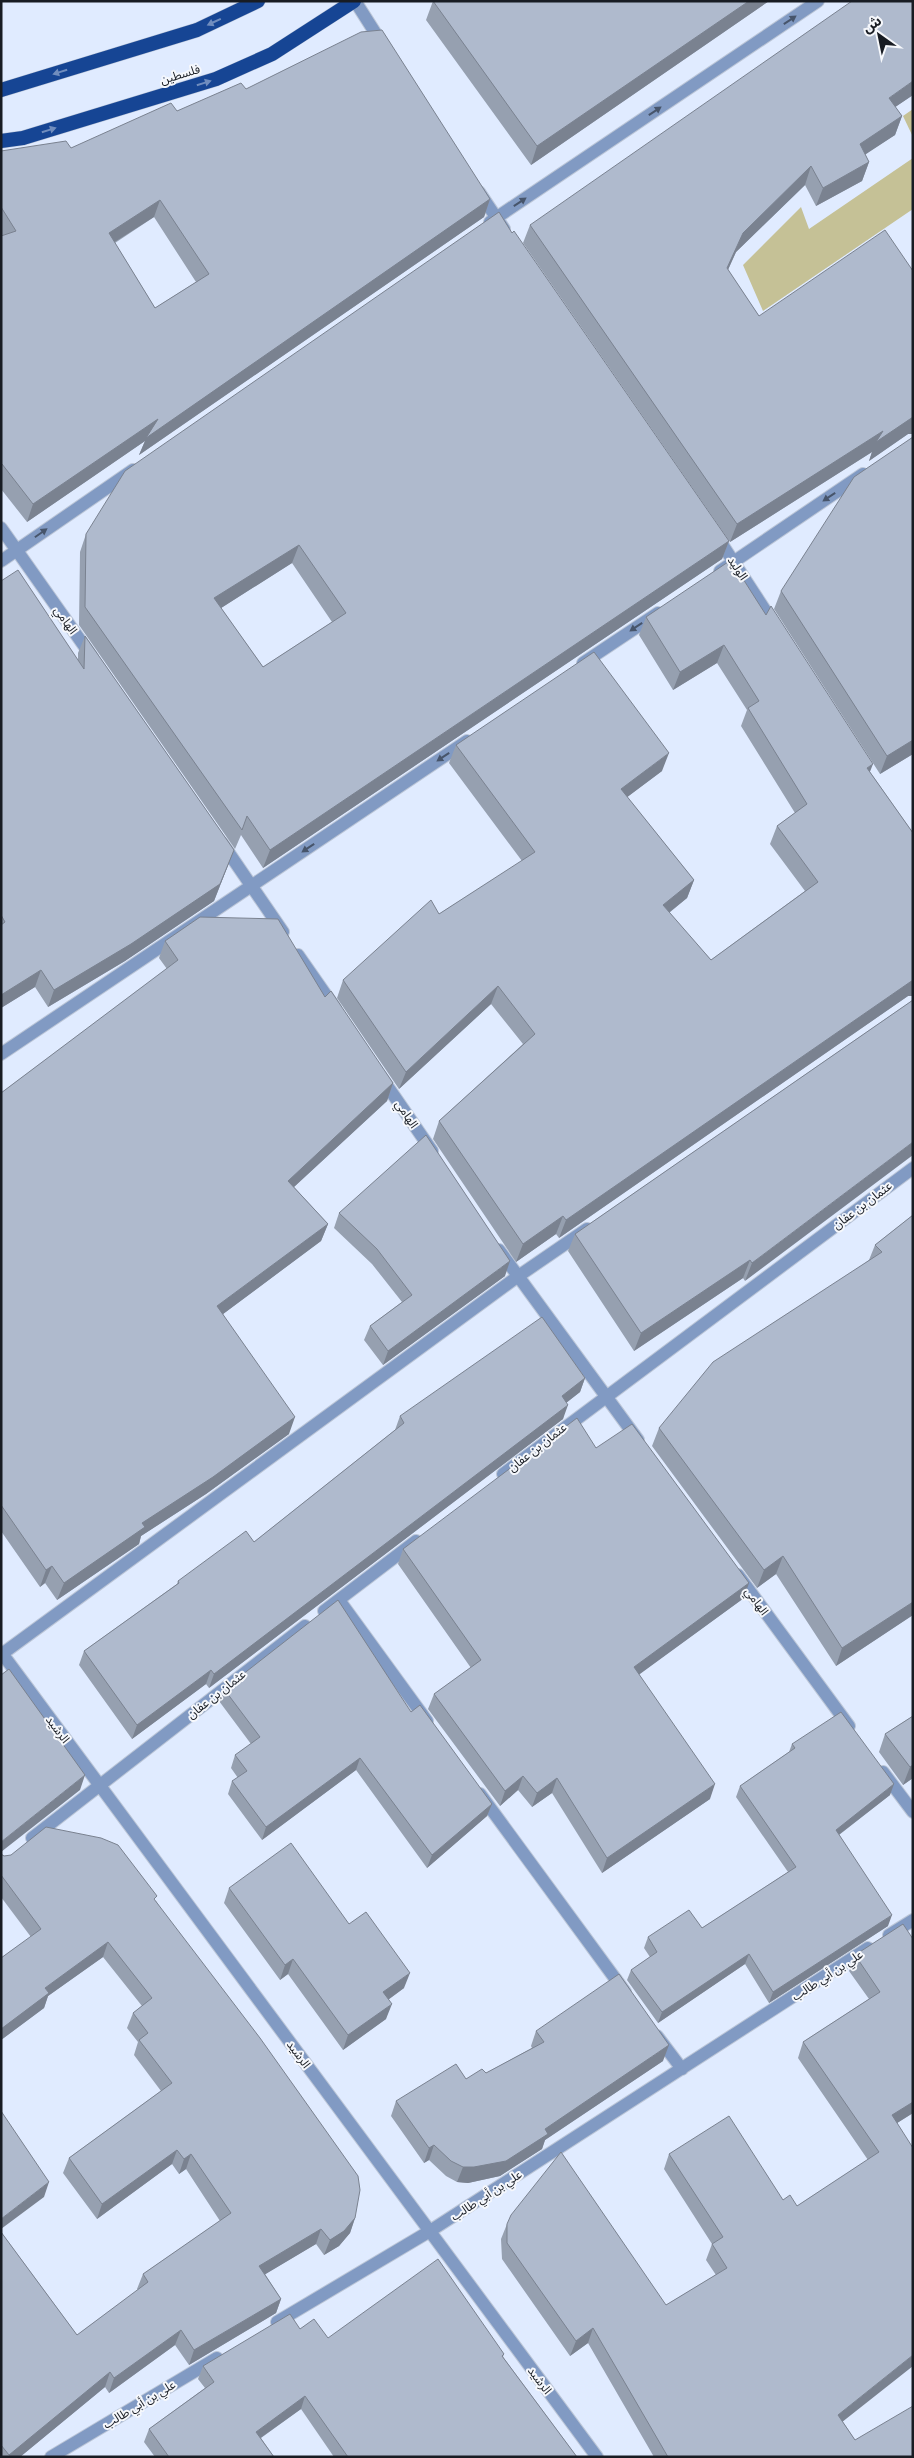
<svg xmlns="http://www.w3.org/2000/svg" width="914" height="2458" viewBox="0 0 914 2458" font-family="Merriweather,'Noto Sans Arabic',serif">
	<style>
		.green { fill: #c5c196 }
		.lines { fill: none; stroke-linecap: round; stroke-linejoin: round }
		.minor-casing { stroke: #bcc6d7; stroke-width: 14 }
		.trunk-casing { stroke: #bcc6d7; stroke-width: 15 }
		.minor { stroke: #819ac3; stroke-width: 12 }
		.trunk { stroke: #164594; stroke-width: 14 }
		.wall { fill: #96a0b0; fill-rule: evenodd }
		.shaded-wall { fill: #7a8290 }
		.building { fill: #afbacd; stroke: #7a8290; fill-rule: evenodd }
		.oneway { fill: #47556b }
		.oneway2 { fill: #708dbe }
		.labels { text-anchor: middle; dominant-baseline: central; stroke-width: 4; stroke-linejoin: round; paint-order: stroke }
		.street-label { font-size: 12px; fill: #181c23; stroke: #f6f8fc }
	</style>
	<rect width="100%" height="100%" fill="#e0ebff"/>
	<path class="green" d="M913,109V137L903,116Z
		M913,158V209L763,311L743,265L801,207L809,229Z"/>
	<g class="lines">
		<g class="minor-casing">
			<path id="minor" d="M355,1L383,45
				M479,192L504,229
				M490,222L818,1
				M1,528L92,657
				M716,535L776,627
				M1,561L133,470
				M720,571L863,474
				M583,663L658,613
				M222,843L283,932
				M298,955L335,1008
				M1,1054L467,741
				M381,1077L432,1151
				M499,1250L638,1440
				M503,1474L913,1168
				M738,1575L849,1726
				M339,1600L427,1721
				M324,1611L416,1541
				M1,1652L597,2457
				M2,1654L517,1277L587,1229
				M883,1772L913,1812
				M480,1794L625,1992
				M32,1838L305,1626
				M889,1935L913,1920
				M657,2036L682,2069
				M277,2322L430,2231L868,1948
				M51,2457L217,2358"/>
		</g>
		<g class="trunk-casing">
			<path id="trunk" d="M1,90L197,30L258,1
				M1,141L23,138L216,79L272,54L354,1"/>
		</g>
		<use href="#minor" class="minor"/>
		<use href="#trunk" class="trunk"/>
	</g>
	<path class="wall" d="M433,1H769L531,165L426,20Z
		M246,89L490,199L484,217L139,455L145,441L27,522L1,489V236H2L1,234V151L71,148L177,111ZM154,217L196,282L155,308L115,243Z
		M913,95L895,107L902,116L895,135L865,154L869,162L862,181L816,206L805,185L736,252L728,270L759,316L908,434L869,461L872,452L730,542L523,243L530,225Z
		M512,233L729,541L722,559L263,868L241,835L235,849L79,625L80,552L86,534ZM292,563L332,622L263,667L221,608Z
		M913,437V754L880,774L774,609L781,591Z
		M1,581L78,660V653L85,636L234,850L214,901L125,961L48,1007L35,987L1,1008Z
		M766,615L870,772L913,833V996H908L559,1238L556,1234L516,1262L433,1139L439,1121L523,1044L491,1004L399,1089L337,998L343,980L439,914L522,861L449,763L456,745L662,771L627,797L694,880L687,898L669,913L711,960L805,891L770,844L777,826L795,813L741,726L747,710L717,663L673,690L639,635L646,617Z
		M165,941L325,997L393,1083L387,1101L294,1187L328,1224L321,1241L223,1314L289,1434L206,1494L141,1536L139,1544L57,1600L45,1583L40,1587L1,1531V1093L167,969L159,958Z
		M913,1000L745,1281L743,1278L634,1351L568,1251L575,1234Z
		M339,1213L505,1276L383,1365L364,1340L370,1326L402,1302L372,1264L334,1228Z
		M913,1215V1615L836,1666L776,1574L757,1588L652,1446L659,1428L869,1260L875,1245Z
		M585,1378L580,1392L566,1403L563,1419L209,1688L206,1684L132,1739L79,1665L84,1651L177,1584L178,1581L254,1542L395,1430L400,1416Z
		M596,1448L744,1598L639,1674L710,1799L602,1873L552,1793L532,1807L518,1790L500,1806L428,1709L434,1694L471,1668L398,1564L403,1549Z
		M224,1689L411,1712L492,1804L487,1816L427,1868L356,1770L262,1840L228,1794L232,1781L238,1778L231,1768L235,1755L251,1744L219,1701Z
		M913,1716V1778L903,1785L879,1752L885,1734Z
		M792,1744L890,1795L839,1835L888,1926L769,2003L745,1964L658,2023L627,1980L631,1970L650,1957L644,1948L648,1937L702,1928L788,1872L736,1797L740,1786L789,1752Z
		M1,1854L4,1856L156,1901L355,2218L350,2233L339,2246L324,2255L316,2244L265,2274L281,2299L276,2313L189,2365L175,2345L109,2393L105,2387L20,2457H1V2232L77,2335L138,2290L137,2289L143,2274L220,2221L186,2169L179,2174L172,2164L97,2219L63,2173L69,2158L161,2091L134,2055L138,2042L127,2028L133,2013L142,2006L103,1957L48,1996L44,2008L1,2040V1958L31,1937L1,1897Z
		M229,1888L349,1924L404,1988L388,2000L386,2019L343,2050L288,1974L280,1980L224,1903Z
		M913,1939V2113L897,2123L843,2422L855,2440L913,2457H654L588,2343L570,2356L502,2259L501,2239L507,2224L666,2305L716,2275L706,2260L712,2244L664,2169L669,2154L797,2206L868,2160L798,2058L803,2042L869,1999L849,1971L855,1955Z
		M536,2031L663,2061L545,2140L542,2149L500,2176L468,2183L457,2182L446,2176L429,2160L424,2163L391,2116L396,2101L466,2079L486,2073L532,2048L531,2046Z
		M300,2329L328,2338L504,2354L503,2357L577,2457H334L301,2409L261,2438L274,2457H155L144,2442L149,2429L205,2388L198,2379L203,2366Z"/>
	<path class="shaded-wall" d="M749,1H769L531,165L537,146Z
		M913,81V95L882,116L889,98Z
		M902,116L895,135L854,162L860,144Z
		M869,162L862,181L816,206L823,188Z
		M811,166L805,185L736,252L720,287L727,268L743,233Z
		M490,199L484,217L139,455L145,441L27,522L33,504L158,419Z
		M160,200L154,217L102,250L109,233Z
		M913,415V434H908L869,461L872,452L730,542L737,524L883,431Z
		M729,541L722,559L263,868L270,850Z
		M299,545L292,563L207,617L214,598Z
		M724,645L717,663L673,690L680,672Z
		M913,740V754L880,774L887,756Z
		M669,753L662,771L614,807L621,789Z
		M873,764L866,782L867,768Z
		M234,850L214,901L125,961L48,1007L54,990Z
		M694,880L687,898L656,923L663,905Z
		M41,970L35,987L1,1008V995Z
		M913,980V996H908L559,1238L566,1220Z
		M498,986L491,1004L399,1089L406,1072Z
		M393,1083L387,1101L282,1198L288,1181Z
		M913,1142V1155L745,1281L752,1263Z
		M563,1216L556,1234L516,1262L523,1244Z
		M328,1224L321,1241L211,1323L217,1306Z
		M750,1260L743,1278L634,1351L641,1333Z
		M510,1261L505,1276L383,1365L388,1351Z
		M585,1378L580,1392L557,1410L562,1396Z
		M568,1405L563,1419L209,1688L214,1674Z
		M295,1417L289,1434L206,1494L141,1536L139,1544L57,1600L64,1583L142,1523Z
		M783,1556L776,1574L757,1588L764,1570Z
		M52,1566L45,1583L40,1587L46,1570Z
		M749,1583L744,1598L629,1682L634,1667Z
		M913,1602V1615L836,1666L842,1648Z
		M211,1670L206,1684L132,1739L137,1725Z
		M360,1758L356,1770L262,1840L266,1827Z
		M913,1765V1778L903,1785L910,1767Z
		M85,1775L80,1790L1,1852V1842Z
		M523,1776L518,1790L500,1806L505,1791Z
		M557,1778L552,1793L532,1807L537,1793Z
		M715,1784L710,1799L602,1873L607,1858Z
		M894,1784L890,1795L832,1840L836,1830Z
		M492,1804L487,1816L427,1868L432,1855Z
		M892,1915L888,1926L769,2003L773,1992Z
		M108,1942L103,1957L48,1996L44,2008L1,2040V2029L45,1988Z
		M749,1954L745,1964L658,2023L662,2012Z
		M293,1959L288,1974L280,1980L285,1965Z
		M410,1973L404,1988L378,2007L383,1992Z
		M392,2004L386,2019L343,2050L348,2035Z
		M669,2045L663,2061L545,2140L542,2149L500,2176L468,2183L457,2182L463,2167L545,2129Z
		M913,2102V2113L886,2130L892,2115Z
		M434,2145L429,2160L424,2163L429,2148Z
		M177,2150L172,2164L97,2219L102,2204Z
		M191,2154L186,2169L179,2174L184,2159Z
		M49,2182L44,2197L1,2229V2219Z
		M355,2218L350,2233L339,2246L324,2255L330,2240Z
		M321,2229L316,2244L254,2281L259,2266Z
		M281,2299L276,2313L189,2365L194,2350Z
		M593,2328L588,2343L570,2356L576,2341Z
		M181,2330L175,2345L109,2393L114,2378Z
		M913,2355V2366L832,2430L838,2415Z
		M110,2372L105,2387L20,2457H9V2455Z
		M305,2396L301,2409L252,2444L256,2432Z"/>
	<path class="building" d="M433,1H749L537,146Z
		M852,1H913V81L889,98L902,116L860,144L869,162L823,188L811,166L743,233L727,268L759,316L885,230L913,271V417L876,442L883,431L737,524L530,225Z
		M382,30L490,199L146,438L158,419L33,504L2,464L1,466V236L16,231L1,207V151L66,141L71,148L171,103L177,111L241,83L246,89L361,32ZM160,200L209,274L155,308L109,233Z
		M499,212L512,233L514,231L729,541L270,850L247,816L242,830L85,607L86,534L125,471ZM299,545L346,613L263,667L214,598Z
		M913,437V740L887,756L781,591L854,477Z
		M731,560L766,615L771,606L873,764L867,768L913,833V980L566,1220L563,1216L523,1244L439,1121L535,1034L498,986L406,1072L343,980L431,900L439,914L535,852L456,745L594,652L669,753L621,789L694,880L663,905L711,960L818,882L777,826L807,804L748,708L759,701L724,645L680,672L646,617Z
		M18,570L84,669L85,636L234,850L220,884L131,944L54,990L41,970L1,995V925L5,922L1,915V581Z
		M200,917L278,919L325,997L331,991L393,1083L288,1181L328,1224L217,1306L295,1417L213,1477L142,1523L145,1527L64,1583L52,1566L46,1570L1,1505V1093L178,960L165,941Z
		M913,1000V1142L752,1263L750,1260L641,1333L575,1234Z
		M426,1135L510,1261L388,1351L370,1326L412,1295L377,1249L339,1213Z
		M913,1215V1602L842,1648L783,1556L764,1570L659,1428L713,1362L882,1252L875,1245Z
		M542,1317L585,1378L562,1396L568,1405L214,1674L211,1670L137,1725L84,1651L179,1583L178,1581L246,1531L254,1542L404,1423L400,1416Z
		M577,1418L596,1448L632,1424L749,1583L634,1667L715,1784L607,1858L557,1778L537,1793L523,1776L505,1791L434,1694L481,1660L403,1549Z
		M338,1600L411,1712L420,1705L492,1804L432,1855L360,1758L266,1827L232,1781L247,1771L235,1755L260,1737L224,1689Z
		M9,1669L85,1775L1,1842V1675Z
		M841,1712L894,1784L836,1830L892,1915L773,1992L749,1954L662,2012L631,1970L657,1952L648,1937L689,1910L702,1928L796,1867L740,1786L795,1748L792,1744Z
		M913,1716V1765L910,1767L885,1734Z
		M46,1827L101,1838L118,1845L157,1896L154,1899L260,2038L358,2176L360,2190L355,2218L344,2231L330,2240L321,2229L259,2266L281,2299L194,2350L181,2330L114,2378L110,2372L9,2455L1,2445V2232L77,2335L148,2282L143,2274L231,2213L191,2154L184,2159L177,2150L102,2204L69,2158L172,2083L139,2040L148,2033L133,2013L152,1998L108,1942L45,1988L49,1993L1,2029V1958L41,1929L1,1875V1854L4,1856L11,1855Z
		M291,1843L349,1924L366,1912L410,1973L383,1992L392,2004L348,2035L293,1959L285,1965L229,1888Z
		M903,1924L913,1939V2102L892,2115L913,2148V2355L838,2415L855,2440L913,2406V2457H668L593,2328L576,2341L507,2243V2224L511,2215L561,2152L666,2305L727,2268L712,2244L723,2237L669,2154L729,2116L783,2200L790,2195L797,2206L879,2152L803,2042L880,1992L855,1955Z
		M619,1974L669,2045L545,2129L548,2134L506,2161L474,2167H463L451,2161L434,2145L429,2148L396,2101L456,2064L466,2079L482,2069L486,2073L544,2042L536,2031Z
		M1,2111L49,2182L1,2219Z
		M438,2259L504,2354L502,2356L577,2457H348L305,2396L256,2432L274,2457H169L149,2429L214,2382L203,2366L290,2314L300,2329L314,2319L328,2338Z"/>
	<defs><path id="oneway-solid" d="M-6-.8H1V-3.2L6.5 0L1 3.2V.8H-6Z" transform="scale(1.25)"/></defs>
	<g class="oneway">
		<use href="#oneway-solid" transform="translate(790 20) rotate(-34)"/>
		<use href="#oneway-solid" transform="translate(655 111) rotate(-34)"/>
		<use href="#oneway-solid" transform="translate(520 202) rotate(-34)"/>
		<use href="#oneway-solid" transform="translate(829 497) rotate(146)"/>
		<use href="#oneway-solid" transform="translate(41 533) rotate(-35)"/>
		<use href="#oneway-solid" transform="translate(636 627) rotate(146)"/>
		<use href="#oneway-solid" transform="translate(443 757) rotate(146)"/>
		<use href="#oneway-solid" transform="translate(308 848) rotate(146)"/>
	</g>
	<g class="oneway2">
		<use href="#oneway-solid" transform="translate(214 22) rotate(155)"/>
		<use href="#oneway-solid" transform="translate(60 72) rotate(163)"/>
		<use href="#oneway-solid" transform="translate(204 83) rotate(-17)"/>
		<use href="#oneway-solid" transform="translate(49 130) rotate(-17)"/>
	</g>
	<g class="labels">
		<g class="street-label">
			<text transform="translate(180 74) rotate(-17)">فلسطين</text>
			<text transform="translate(738 568) rotate(57)">الوليد</text>
			<text transform="translate(66 620) rotate(55)">الهامي</text>
			<text transform="translate(407 1114) rotate(56)">الهامي</text>
			<text transform="translate(862 1205) rotate(-37)">عثمان بن عفان</text>
			<text transform="translate(537 1447) rotate(-38)">عثمان بن عفان</text>
			<text transform="translate(757 1601) rotate(54)">الهامي</text>
			<text transform="translate(216 1694) rotate(-38)">عثمان بن عفان</text>
			<text transform="translate(58 1729) rotate(53)">الرشيد</text>
			<text transform="translate(827 1975) rotate(-33)">علي بن أبي طالب</text>
			<text transform="translate(299 2054) rotate(54)">الرشيد</text>
			<text transform="translate(486 2195) rotate(-33)">علي بن أبي طالب</text>
			<text transform="translate(540 2380) rotate(53)">الرشيد</text>
			<text transform="translate(139 2404) rotate(-31)">علي بن أبي طالب</text>
		</g>
	</g>
	<rect width="914" height="2458" fill="none" stroke="#181c23" stroke-width="5"/>
	<g transform="translate(879 35) rotate(327)" stroke="#f6f8fc" stroke-width="4" paint-order="stroke">
	<path d="M0-4L9 19L0 12L-9 19Z" fill="#181c23"/>
	<text y="-8" font-size="14" font-weight="bold" text-anchor="middle" fill="#181c23">ش</text>
	</g>
</svg>
